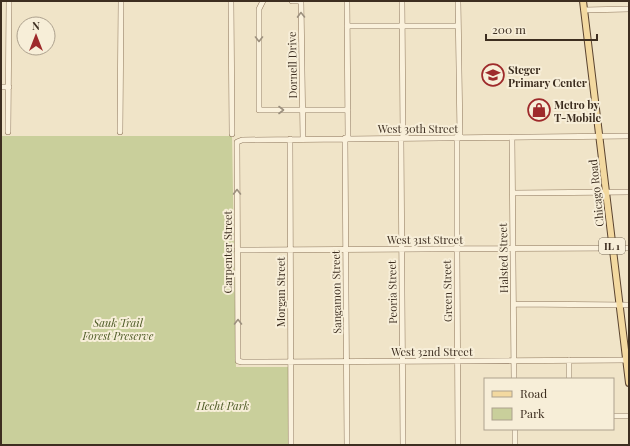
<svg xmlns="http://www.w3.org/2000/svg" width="630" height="446" viewBox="0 0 630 446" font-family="'Playfair Display',serif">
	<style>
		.green { fill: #c9cf9b }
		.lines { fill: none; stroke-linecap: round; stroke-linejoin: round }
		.minor-casing { stroke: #8d765c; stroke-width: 6 }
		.major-casing { stroke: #5b4430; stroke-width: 8 }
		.minor { stroke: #faf1dc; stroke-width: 5 }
		.major { stroke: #f3d9a0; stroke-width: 6 }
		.oneway { stroke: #9c907e }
		.labels { text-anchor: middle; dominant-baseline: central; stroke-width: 4; stroke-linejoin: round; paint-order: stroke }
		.shield { fill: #f7eed8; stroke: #756857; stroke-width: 1 }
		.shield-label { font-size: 10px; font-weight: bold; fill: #3d2e20 }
		.street-label { font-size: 11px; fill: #3d2e20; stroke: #f7eed8 }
		.poi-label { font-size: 11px; font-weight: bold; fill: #3d2e20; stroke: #f7eed8; text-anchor: start }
		.park-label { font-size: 11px; font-style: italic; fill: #4d5a26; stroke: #f7eed8 }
	</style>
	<rect width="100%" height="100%" fill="#f0e4c8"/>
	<path class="green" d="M1,136H232L236,367H288V445H1Z"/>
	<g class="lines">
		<g class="minor-casing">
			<path id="minor" d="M231,1L232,134
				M263,1L259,9V110H348
				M292,1H301L303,139
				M347,1L348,138
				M402,1L403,138
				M458,1L460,137
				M584,10L629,9
				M347,26H458
				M1,87H9
				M8,132L9,1
				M120,132L121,1
				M629,136L242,140L237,142V145L238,361L242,362H263L629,360
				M457,137V249L458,445
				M512,137L514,379
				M345,138L347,445
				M401,138L403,445
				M290,139L291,445
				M513,193L629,192
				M237,250L629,248
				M514,304L629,305
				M569,360V379
				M613,416H629
				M515,429V445"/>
		</g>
		<g class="major-casing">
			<path id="major" d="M583,1L629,383"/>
		</g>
		<use href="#minor" class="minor"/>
		<use href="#major" class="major"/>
	</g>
	<defs><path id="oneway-chevron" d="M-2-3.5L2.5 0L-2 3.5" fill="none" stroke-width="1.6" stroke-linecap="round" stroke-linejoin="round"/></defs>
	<g class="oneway">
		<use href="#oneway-chevron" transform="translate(301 15) rotate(-91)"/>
		<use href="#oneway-chevron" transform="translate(259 39) rotate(90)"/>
		<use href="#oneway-chevron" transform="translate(281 110)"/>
		<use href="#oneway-chevron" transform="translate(237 192) rotate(-90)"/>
		<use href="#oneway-chevron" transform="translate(238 322) rotate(-90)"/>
	</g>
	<defs>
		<g id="school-ring" transform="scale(1.15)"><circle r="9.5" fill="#f7eed8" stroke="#9e2a2b" stroke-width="1.5"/><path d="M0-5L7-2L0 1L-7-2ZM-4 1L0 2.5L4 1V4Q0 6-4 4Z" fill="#9e2a2b"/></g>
		<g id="shop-ring" transform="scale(1.15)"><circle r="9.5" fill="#f7eed8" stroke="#9e2a2b" stroke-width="1.5"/><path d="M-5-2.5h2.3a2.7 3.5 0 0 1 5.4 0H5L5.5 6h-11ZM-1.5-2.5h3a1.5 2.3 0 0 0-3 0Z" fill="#9e2a2b"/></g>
	</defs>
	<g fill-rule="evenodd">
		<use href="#school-ring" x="493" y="75"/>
		<use href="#shop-ring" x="539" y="110"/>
	</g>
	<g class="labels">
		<rect class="shield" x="599" y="238" width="26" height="16" rx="3"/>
		<g class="shield-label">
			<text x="612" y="246">IL 1</text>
		</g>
		<g class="street-label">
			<text transform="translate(292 65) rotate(-91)">Dornell Drive</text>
			<text x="418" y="128">West 30th Street</text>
			<text transform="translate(596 193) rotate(-96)">Chicago Road</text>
			<text x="425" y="239">West 31st Street</text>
			<text transform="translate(227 252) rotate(-90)">Carpenter Street</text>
			<text transform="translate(503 258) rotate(-91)">Halsted Street</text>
			<text transform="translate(447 291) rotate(-91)">Green Street</text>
			<text transform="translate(280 292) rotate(-90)">Morgan Street</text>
			<text transform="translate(336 292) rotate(-91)">Sangamon Street</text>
			<text transform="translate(392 292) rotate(-91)">Peoria Street</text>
			<text x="432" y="351">West 32nd Street</text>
		</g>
		<g class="poi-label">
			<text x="508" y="69">Steger<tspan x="508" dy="13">Primary Center</tspan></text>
			<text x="554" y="104">Metro by<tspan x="554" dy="13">T-Mobile</tspan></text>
		</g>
		<g class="park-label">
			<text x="118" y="322">Sauk Trail<tspan x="118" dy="13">Forest Preserve</tspan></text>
			<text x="223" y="405">Hecht Park</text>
		</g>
	</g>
	<rect width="630" height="446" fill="none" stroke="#3d2e20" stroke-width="4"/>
	<rect x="484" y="378" width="130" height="52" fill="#f7eed8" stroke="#ada18e"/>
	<rect x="492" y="391" width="20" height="6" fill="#f3d9a0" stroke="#ada18e"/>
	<text x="520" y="398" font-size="12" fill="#3d2e20">Road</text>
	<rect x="492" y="408" width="20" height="12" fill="#c9cf9b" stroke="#ada18e"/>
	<text x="520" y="418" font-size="12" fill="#3d2e20">Park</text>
	<g transform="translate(36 36)"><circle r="19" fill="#f7eed8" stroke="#ada18e"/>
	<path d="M0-3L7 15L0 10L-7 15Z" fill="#9e2a2b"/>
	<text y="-6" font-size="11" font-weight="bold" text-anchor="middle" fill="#3d2e20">N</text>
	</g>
	<path d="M486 34v6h111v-6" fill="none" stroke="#3d2e20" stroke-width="2"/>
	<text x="492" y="34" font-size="12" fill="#3d2e20" stroke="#f7eed8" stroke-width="3" paint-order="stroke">200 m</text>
</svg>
